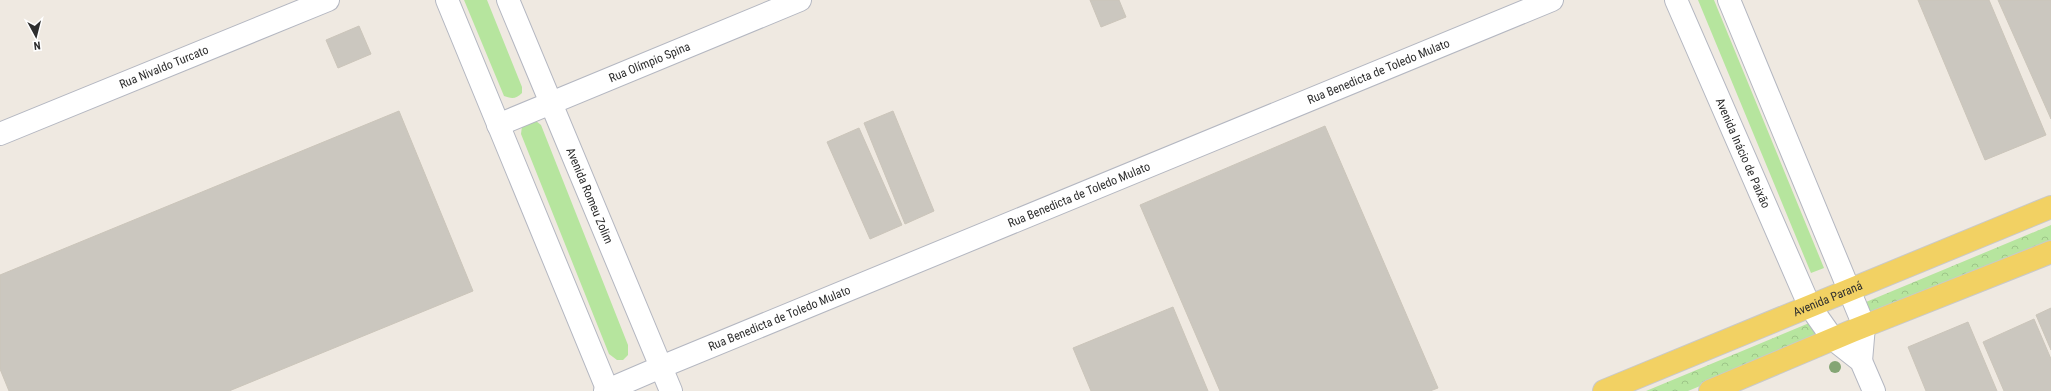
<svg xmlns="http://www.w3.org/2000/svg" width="2051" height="391" viewBox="0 0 2051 391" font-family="'Roboto Condensed',sans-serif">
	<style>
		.grass { fill: #b6e59e }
		.park { fill: url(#park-crowns) }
		.building { fill: #cbc7bf; stroke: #cbc5ba }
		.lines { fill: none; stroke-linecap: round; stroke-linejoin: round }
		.minor-casing { stroke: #b4b7c1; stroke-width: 24 }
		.major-casing { stroke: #c9c9c9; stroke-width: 24 }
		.minor { stroke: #fff; stroke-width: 22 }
		.major { stroke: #f2d163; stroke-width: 22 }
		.tree { fill: #84a574 }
		.labels { text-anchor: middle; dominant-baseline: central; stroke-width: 3.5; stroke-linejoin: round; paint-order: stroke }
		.street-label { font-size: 12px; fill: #2e2e2e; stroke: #fff }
	</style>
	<defs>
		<pattern id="park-crowns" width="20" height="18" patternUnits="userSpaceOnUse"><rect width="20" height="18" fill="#b6e59e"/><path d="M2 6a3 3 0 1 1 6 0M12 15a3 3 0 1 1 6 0" fill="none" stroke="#9dc588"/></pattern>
	</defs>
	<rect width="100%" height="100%" fill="#efe9e1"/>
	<path class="grass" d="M464,0H487L522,87V93C516,99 512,99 504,96Z
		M1698,0H1714L1824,268L1811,273Z
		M536,121L541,125L628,345V355L623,360H617L609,354L521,134L522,126Z"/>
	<path class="park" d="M2051,225V242L1872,317L1866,302Z
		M1814,321L1821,336L1688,391H1646Z"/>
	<path class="building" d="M1090,0H1119L1126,17L1101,27Z
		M1918,0H1989L2046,135L1985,160Z
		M1998,0H2051V119Z
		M359,26L371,54L338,68L326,40Z
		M399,111L473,291L229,391H9L0,369V275Z
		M893,111L934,211L905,224L864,123Z
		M1325,126L1438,388L1430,391H1220L1140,205Z
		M859,128L902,225L870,239L827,142Z
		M1173,307L1208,391H1091L1073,348Z
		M2051,308V350L2036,315Z
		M2034,319L2051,359V391H2004L1983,342Z
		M1968,322L1997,391H1926L1908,347Z"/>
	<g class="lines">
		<g class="minor-casing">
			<g id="minor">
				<path d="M447,0L608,391"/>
				<path id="s1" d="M508,0L671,391"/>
				<path id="s2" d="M1676,0L1809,305L1833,339L1861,361L1874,391"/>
				<path d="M1729,0L1864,326L1861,361"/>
				<path id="s3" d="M498,125L800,0"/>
				<path id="s4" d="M0,134L328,0"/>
				<path id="s5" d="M605,391L661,367L1552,0"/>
			</g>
		</g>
		<g class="major-casing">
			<g id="major">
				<path id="s6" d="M1604,391L2051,207"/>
				<path d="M1710,391L1852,331L2051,252"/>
			</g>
		</g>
		<use href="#minor" class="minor"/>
		<use href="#major" class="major"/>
	</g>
	<circle class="tree" cx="1835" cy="367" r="6"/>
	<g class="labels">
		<g class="street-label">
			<text stroke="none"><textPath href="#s3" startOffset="164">Rua Olímpio Spina</textPath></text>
			<text stroke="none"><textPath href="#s4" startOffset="177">Rua Nivaldo Turcato</textPath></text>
			<text stroke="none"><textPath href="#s5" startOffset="837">Rua Benedicta de Toledo Mulato</textPath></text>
			<text stroke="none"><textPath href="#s2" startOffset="167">Avenida Inácio de Paixão</textPath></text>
			<text stroke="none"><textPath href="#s5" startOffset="513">Rua Benedicta de Toledo Mulato</textPath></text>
			<text stroke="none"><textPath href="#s1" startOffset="212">Avenida Romeu Zolim</textPath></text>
			<text stroke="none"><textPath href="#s6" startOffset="242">Avenida Paraná</textPath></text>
			<text stroke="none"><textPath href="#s5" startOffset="189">Rua Benedicta de Toledo Mulato</textPath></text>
		</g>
	</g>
	<g transform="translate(36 36) rotate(173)" stroke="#ffffff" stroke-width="3" paint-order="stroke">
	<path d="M0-3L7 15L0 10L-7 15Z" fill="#2e2e2e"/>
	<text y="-6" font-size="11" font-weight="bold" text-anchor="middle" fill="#2e2e2e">N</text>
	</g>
</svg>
